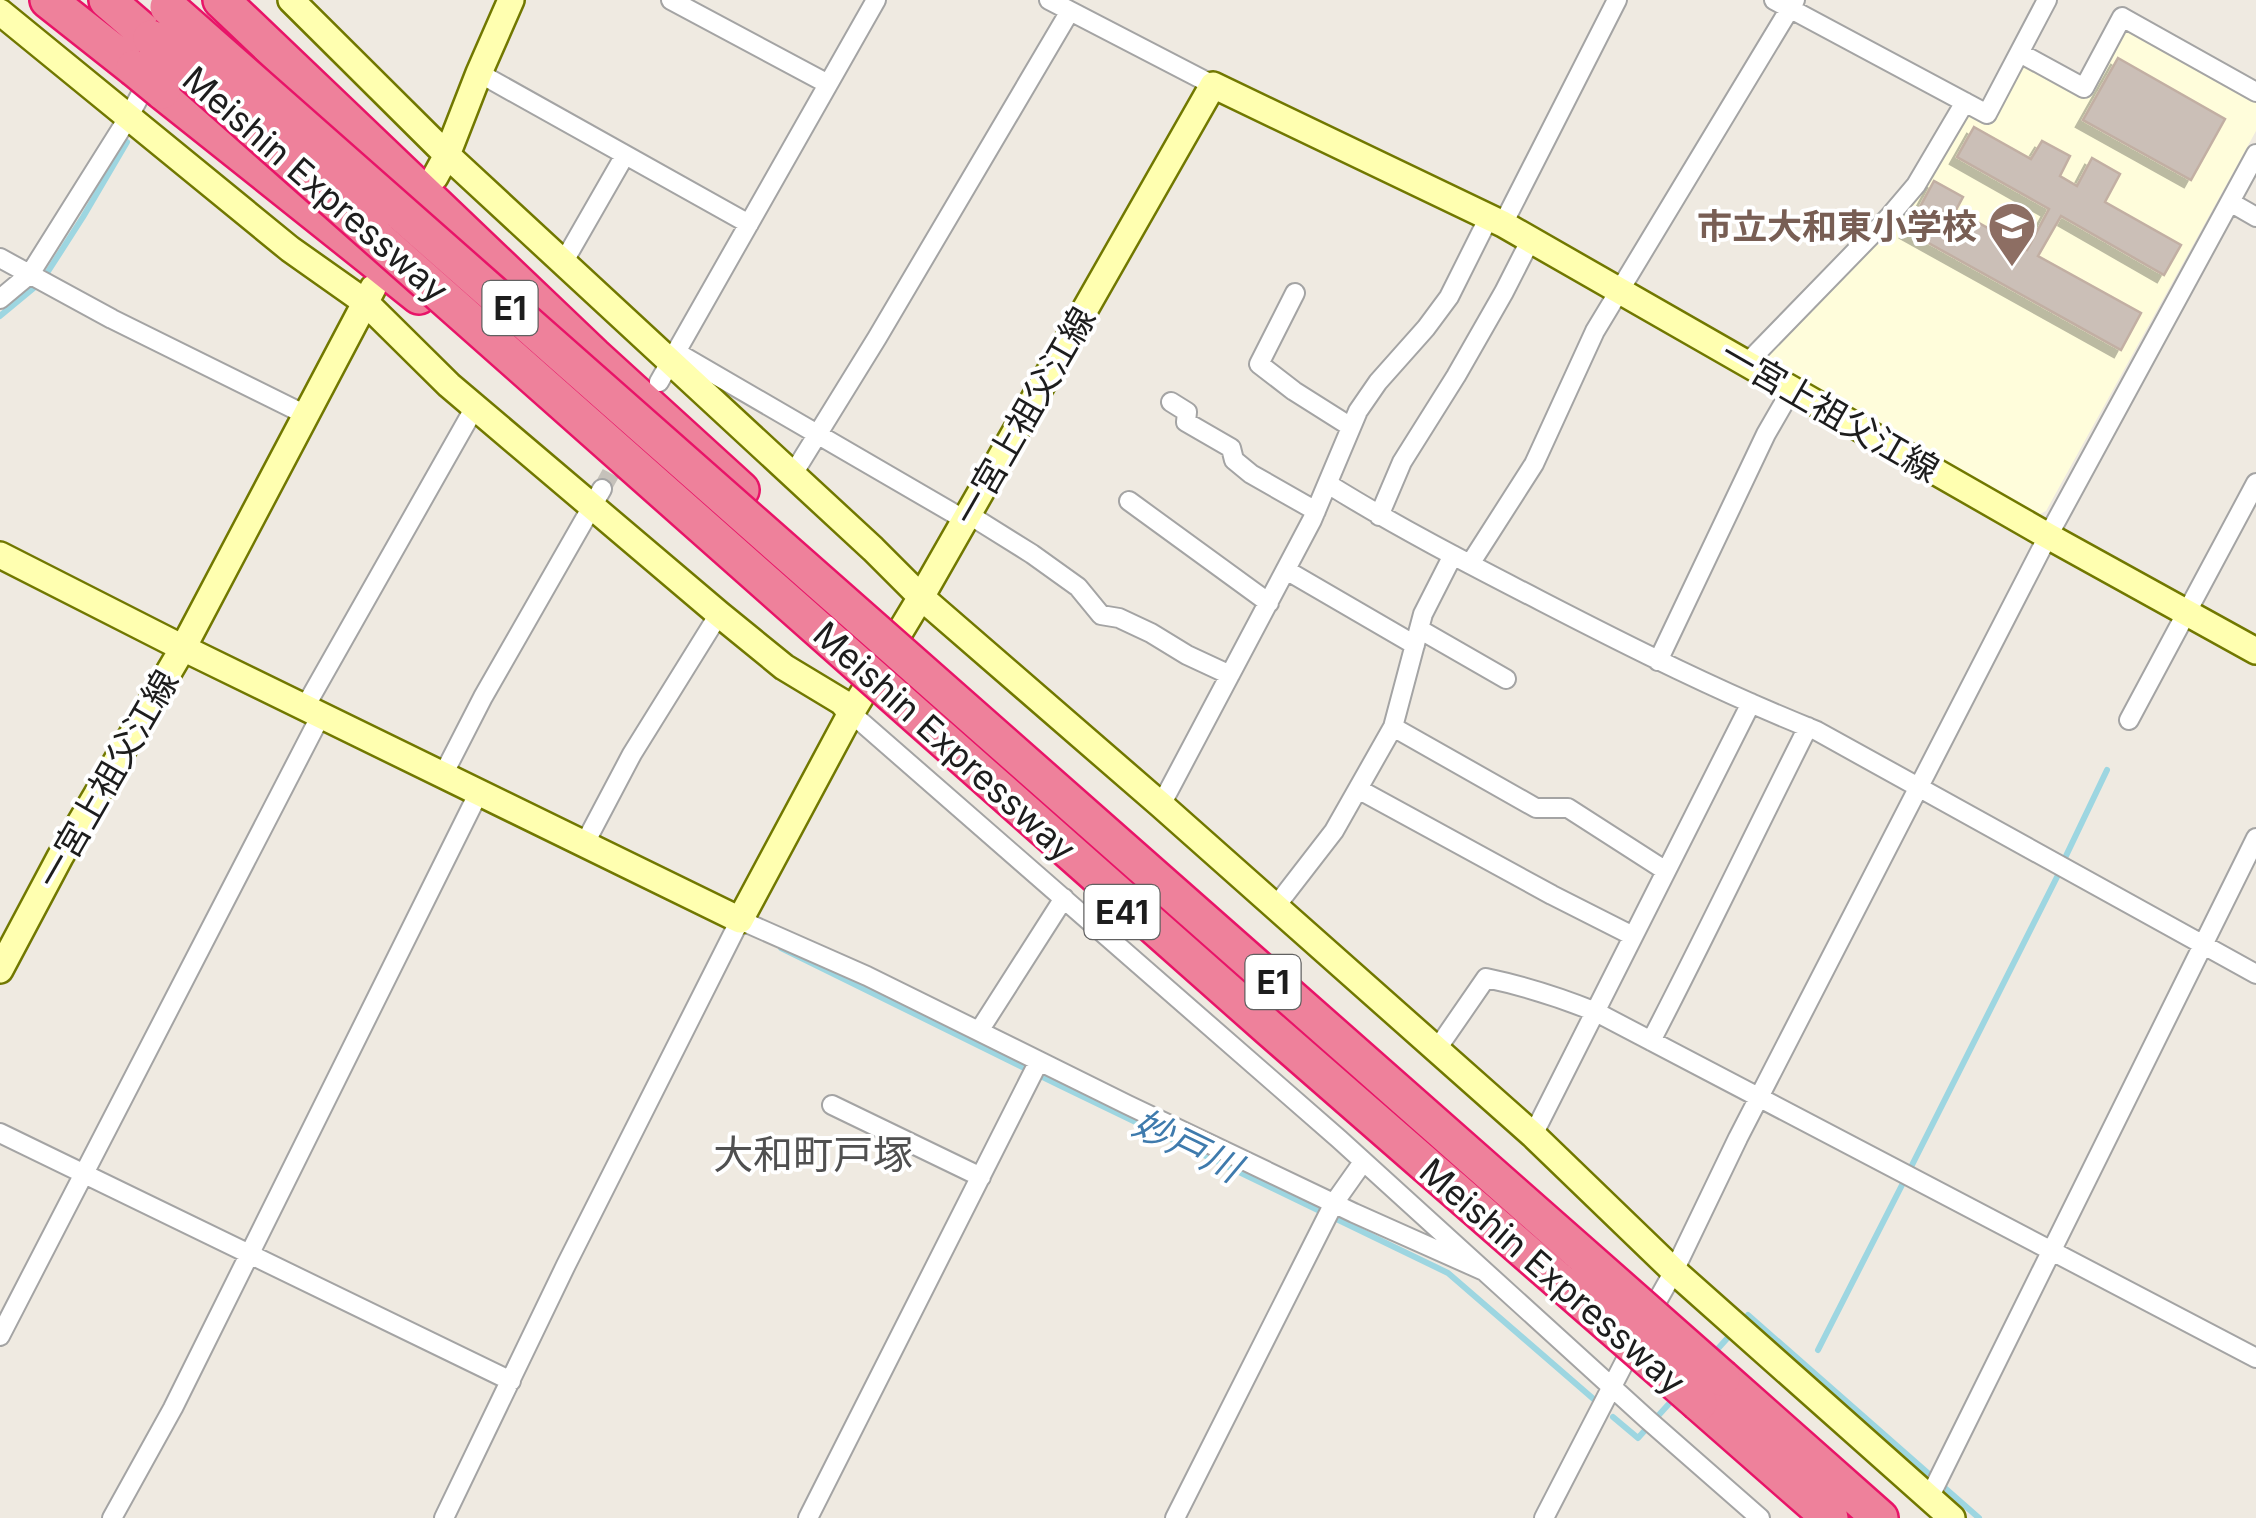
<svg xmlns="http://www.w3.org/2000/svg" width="2256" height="1518" viewBox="0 0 2256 1518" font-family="Inter,'Noto Sans JP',sans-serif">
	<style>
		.education { fill: #fffddb }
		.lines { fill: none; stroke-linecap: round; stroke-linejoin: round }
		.stream { stroke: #9dd6e1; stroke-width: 6 }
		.building { fill: #cbbfb7; stroke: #c2afa3; stroke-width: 2.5; filter: url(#shadow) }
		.street-tunnel { stroke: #c5c1ba; stroke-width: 18; stroke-dasharray: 18 9; stroke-linecap: butt }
		.street-casing { stroke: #a4a4a4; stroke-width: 22 }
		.secondary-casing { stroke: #717800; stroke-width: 30 }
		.highway-casing { stroke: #e81468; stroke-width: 40 }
		.street { stroke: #fff; stroke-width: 18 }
		.secondary { stroke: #ffffb0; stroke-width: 25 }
		.highway { stroke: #ee819b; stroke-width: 35 }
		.highway-bridge-casing { stroke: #e81468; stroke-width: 40; stroke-linecap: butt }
		.highway-bridge { stroke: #ee819b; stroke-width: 35 }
		.labels { text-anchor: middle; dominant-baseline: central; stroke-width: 8; stroke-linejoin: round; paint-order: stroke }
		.shield { fill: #fff; stroke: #616161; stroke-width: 2.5 }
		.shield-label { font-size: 32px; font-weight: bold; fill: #1d1d1d }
		.street-label { font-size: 35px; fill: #1d1d1d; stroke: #fff }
		.education-label { font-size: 35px; font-weight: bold; fill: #785e54; stroke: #fff; text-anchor: end }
		.water-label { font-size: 38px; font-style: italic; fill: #3f7bad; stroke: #fff }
		.quarter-label { font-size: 40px; fill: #505050; stroke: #fff }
	</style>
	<defs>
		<filter id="shadow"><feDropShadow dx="-7" dy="7" stdDeviation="0" flood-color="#0004"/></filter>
	</defs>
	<rect width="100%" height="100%" fill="#efeae1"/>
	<path class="education" d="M2134,29L2256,100V131L2046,511L2038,515L1760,355L1966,114L1988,124L2021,61L2087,99L2125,31Z"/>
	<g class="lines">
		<path class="stream" d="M47,273L83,217L127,142
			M0,316L35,287
			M2064,860L2107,770
			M781,948L1059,1085L1448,1273L1597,1402
			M1909,1171L2058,875
			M1741,1324L1748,1315L1979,1518
			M1818,1350L1902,1185
			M1714,1353L1732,1333
			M1613,1417L1638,1438L1676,1396"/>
	</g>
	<path class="building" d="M2118,58L2225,119L2191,180L2083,120Z
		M1974,127L2031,159L2042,141L2070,156L2060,176L2077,186L2092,158L2120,174L2105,202L2181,245L2164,275L2061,216L2038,256L2141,313L2121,350L1907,231L1934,181L1963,197L1956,210L2027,250L2049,209L1957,157Z"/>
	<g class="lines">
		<path class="street-tunnel" d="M602,489L624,449"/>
		<g class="street-casing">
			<path id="street" d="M671,0L828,84
				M1049,0L1213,85
				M1774,0L1987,114L2047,0
				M2020,53L2084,88L2122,17L2256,92
				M479,73L749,224
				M2230,202L2256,217
				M1503,224L1617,0
				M0,258L112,319L304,414
				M563,263L625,155
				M1295,293L1259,364L1294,391L1351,427
				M0,299L30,274L128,118L150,77
				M676,352L965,520
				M1747,363L1888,218L1916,185L1965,102
				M659,382L876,0
				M1171,402L1187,412L1186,422L1231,448L1234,460L1251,474L1316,511
				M793,474L877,338L1070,11
				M1328,484C1397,527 1469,564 1541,601C1632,648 1722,693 1817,731L2256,974
				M1129,501L1269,603
				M968,514L1032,554L1078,587L1101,615L1119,618L1151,633L1187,655L1230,675
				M1379,516L1402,462L1456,376L1504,292L1531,239
				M1470,564L1534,464L1595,331L1795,0
				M1286,570L1415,645
				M1419,629L1506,679
				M1658,661L1766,434L1792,389
				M305,707L475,407
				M851,713L1339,1139L1647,1419L1760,1518
				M2129,720L2256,483
				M1393,727L1536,808H1568L1666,871
				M443,775L483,697L602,489
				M1358,789L1552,895L1633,936
				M1161,805L1312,520L1358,411L1378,382L1426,328L1449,297L1489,217
				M585,843L632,754L719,614
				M1276,906L1334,831L1393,727L1423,614L1453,555
				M979,1031L1064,898
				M1651,1041C1705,937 1755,832 1808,727
				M1437,1049L1486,978C1524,986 1559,997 1596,1012L2256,1358
				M832,1105L981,1177
				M0,1133L511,1381
				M1533,1135L1751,703
				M1647,1319L1674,1271L1738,1138L2048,536L2256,154
				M0,1336L321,715
				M1927,1496L1934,1488L2256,838
				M112,1518L173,1408L479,792
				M444,1518L566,1265L740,920L867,976L1128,1105L1354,1213L1484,1271
				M808,1518L1039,1061
				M1175,1518L1334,1203L1363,1162
				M1544,1518L1635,1342"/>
		</g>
		<g class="secondary-casing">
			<path id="secondary" d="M291,0L447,155L873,549L921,597L1161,805L1533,1135L1674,1271L1952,1518
				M0,12L290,249L365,302L449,385L719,614L784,667L842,702L851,713
				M435,177L447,155L479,73L511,0
				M0,555L183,648L740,920L851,713L921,597L1213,85L1503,224L2048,536L2256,651
				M0,970L60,857L183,648L373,288"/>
		</g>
		<g class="highway-casing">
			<path id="highway" d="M48,0L134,68
				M107,0L151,38
				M221,0L594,356L741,490
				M162,91L419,296
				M1722,1378L1880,1518
				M1699,1403L1830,1518"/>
		</g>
		<use href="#street" class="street"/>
		<use href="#secondary" class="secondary"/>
		<use href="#highway" class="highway"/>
		<g class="highway-bridge-casing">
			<path id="highway-bridge" d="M168,7L1722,1378
				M151,38L1269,1028L1699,1403
				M134,68L162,91"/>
		</g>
		<use href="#highway-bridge" class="highway-bridge"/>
	</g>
	<defs>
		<g id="school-pin" transform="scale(2.5)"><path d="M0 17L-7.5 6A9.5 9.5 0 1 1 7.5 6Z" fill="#8d6e63" stroke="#fff"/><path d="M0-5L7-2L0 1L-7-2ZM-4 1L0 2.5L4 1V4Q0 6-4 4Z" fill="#fff"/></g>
	</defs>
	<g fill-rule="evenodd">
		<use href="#school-pin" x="2012" y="226"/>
	</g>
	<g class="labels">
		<g class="shield">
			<rect x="482.5" y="281" width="55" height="54" rx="8"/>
			<rect x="1084.5" y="885" width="75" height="54" rx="8"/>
			<rect x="1245.5" y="955" width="55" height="54" rx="8"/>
		</g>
		<g class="shield-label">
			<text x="510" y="308">E1</text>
			<text x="1122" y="912">E41</text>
			<text x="1273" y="982">E1</text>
		</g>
		<g class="street-label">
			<text transform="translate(316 184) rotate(41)">Meishin Expressway</text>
			<text transform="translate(1830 411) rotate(30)">一宮上祖父江線</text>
			<text transform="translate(1024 416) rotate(-60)">一宮上祖父江線</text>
			<text transform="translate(945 741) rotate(42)">Meishin Expressway</text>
			<text transform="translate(107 779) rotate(-60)">一宮上祖父江線</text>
			<text transform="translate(1553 1276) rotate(41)">Meishin Expressway</text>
		</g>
		<g class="education-label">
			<text x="1977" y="226">市立大和東小学校</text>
		</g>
		<g class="water-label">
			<text transform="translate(1187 1145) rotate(26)">妙戸川</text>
		</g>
		<g class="quarter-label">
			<text x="813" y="1154">大和町戸塚</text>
		</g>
	</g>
</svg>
